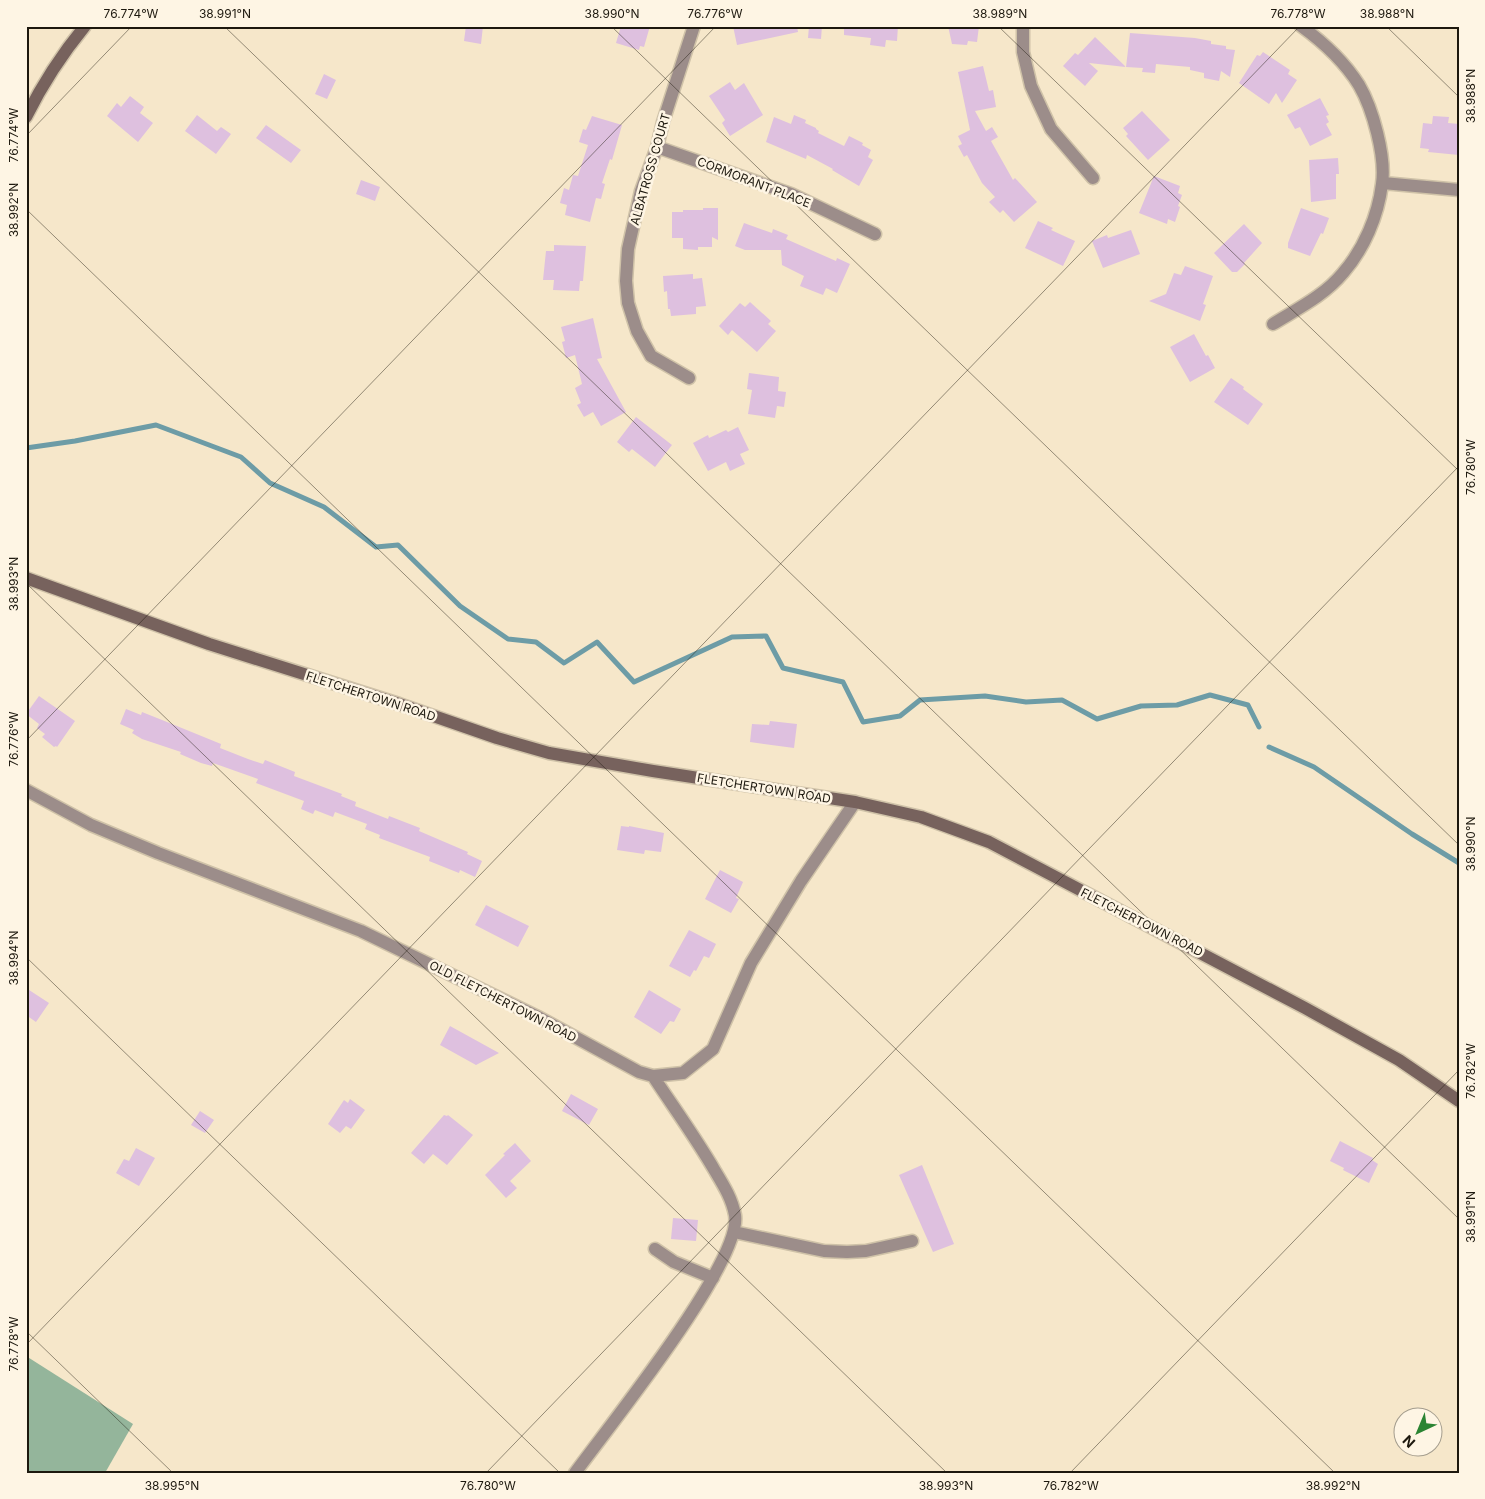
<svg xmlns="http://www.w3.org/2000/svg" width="1485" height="1499" viewBox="0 0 1485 1499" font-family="Inter,sans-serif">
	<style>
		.forest { fill: #94b59b }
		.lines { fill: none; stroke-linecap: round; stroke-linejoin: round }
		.stream { stroke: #6d9ca6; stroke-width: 5 }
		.building { fill: #dec0df }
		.street-casing { stroke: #cfc2a8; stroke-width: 15 }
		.secondary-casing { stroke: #cfc2a8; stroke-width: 15 }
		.street { stroke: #9c8d8a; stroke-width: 12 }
		.secondary { stroke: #77625d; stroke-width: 12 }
		.ticks { fill: none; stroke: #1d180e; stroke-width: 1; stroke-opacity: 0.45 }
		.labels { text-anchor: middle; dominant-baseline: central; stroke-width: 5; stroke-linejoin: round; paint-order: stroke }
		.street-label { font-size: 12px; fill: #1d180e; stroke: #fef5e4 }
		.neatline { fill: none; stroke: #1d180e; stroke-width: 2 }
		.ticks-label { font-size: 12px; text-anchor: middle; fill: #1d180e }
	</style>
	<rect width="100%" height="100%" fill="#f6e7ca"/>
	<path class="forest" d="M26,1356L133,1424L105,1473H26Z"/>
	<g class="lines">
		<path class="stream" d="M26,448L75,441L156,425L241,457L270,483L324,507L376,547L398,545L460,606L508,639L536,642L564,663L597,642L634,682L732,637L766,636L783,668L843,682L863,722L900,716L920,700L985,696L1026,702L1062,700L1097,719L1141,706L1177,705L1210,695L1248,705L1259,727
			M1269,747L1314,767L1412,834L1459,863"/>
	</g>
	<path class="building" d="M466,26H483L481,44L464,41Z
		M621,26H650L644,47L640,46L639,50L616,43Z
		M733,26H797L798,32L737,45Z
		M809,26H822L821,39L808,38Z
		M844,26H898L897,41L886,40L885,47L870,45L871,38L844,35Z
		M948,26H979L977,42L968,41L967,45L952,44Z
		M1130,33L1195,38L1211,41V44L1226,46V49L1235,50L1230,77L1221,71L1219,81L1204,78V73L1190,70V67L1156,64L1155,73L1142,72L1143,68L1126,67Z
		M1095,37L1126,67L1089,63L1098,71L1085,86L1063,66L1075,53L1078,55Z
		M1263,52L1290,70L1288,74L1297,80L1282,103L1276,93L1269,104L1239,83L1257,55L1260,56Z
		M983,66L989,91L993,90L996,107L975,111L986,131L992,127L998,137L991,141L1013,180L1015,178L1037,202L1014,222L1003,210L1000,213L989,202L995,197L982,183L967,155L964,157L958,146L962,144L958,136L970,130L958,72Z
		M324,74L336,80L327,99L315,94Z
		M730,82L735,90L744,83L763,115L730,136L722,123L725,120L709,96Z
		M130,96L144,107L140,113L153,123L138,142L107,116L117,103L121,107Z
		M1320,98L1329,115L1326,116L1329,122L1326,124L1332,135L1310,146L1300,127L1295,129L1287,115Z
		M1142,111L1170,140L1148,160L1126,136L1128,134L1123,128Z
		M197,115L217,131L221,127L231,134L216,154L185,131Z
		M794,115L806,120L805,123L816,128V129L819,131L818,133L844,146L849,136L863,143L862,145L871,150L868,157L873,160L859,186L832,170L833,169L807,155L806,159L766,142L774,117L791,124Z
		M592,116L622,125L612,160L610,159L602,183L605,184L601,199L596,198L590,222L565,215L567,205L560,203L564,188L569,190L573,175L578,176L588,145L579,142L583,129L586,130Z
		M1433,116L1449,117L1448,123L1459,124V155L1428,152L1429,149L1420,148L1423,123L1432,124Z
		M266,125L301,150L291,163L256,138Z
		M1338,158L1339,174H1336V199L1311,202L1309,160Z
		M1154,176L1180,186L1178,193L1182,195L1178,206L1180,207L1175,222L1168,219L1167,224L1139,213Z
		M361,180L380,187L375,201L356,194Z
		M703,208H718V240L712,237V247H698V250L683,249V238H672V212H683V210H703Z
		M1301,208L1329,218L1323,234L1321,233L1310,256L1288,248V243Z
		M1038,221L1053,228L1051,230L1075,241L1063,266L1025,248Z
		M744,223L772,233L773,229L788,235L786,239L836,261L837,258L850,264L837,293L826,288L823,295L800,286L804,276L782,265L781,250H745L735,246Z
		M1244,224L1262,243L1244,263L1245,264L1237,272H1232L1214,253Z
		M1131,230L1140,254L1103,268L1092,241L1107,235L1108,238Z
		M554,245L586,246L583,281H580L579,291L553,290L554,280H543L546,251H554Z
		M1185,266L1213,276L1203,304L1206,305L1200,321L1149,301L1166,294L1174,273L1181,275Z
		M693,274V279L702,278L706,306L696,307V314L671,316L670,309H668L667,291L664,292L663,276Z
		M750,302L771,321L768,324L776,331L757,352L732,330L728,335L719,326L740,303L745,307Z
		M593,318L602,358L597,359L626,412L601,426L593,412L584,417L577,405L581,403L575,388L582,384L575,355L566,358L562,342L565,341L561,327Z
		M1194,334L1206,356L1208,355L1215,368L1190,382L1170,347Z
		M749,373L779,377L778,391L786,392L784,407L777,406L775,418L748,414L752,390L747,389Z
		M1231,378L1244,387L1243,389L1263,404L1248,425L1214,402Z
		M636,417L672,445L655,467L632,449L629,452L617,442Z
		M738,427L749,450L740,454L745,464L730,471L726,462L708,471L693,443L708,435L709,438L726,430L728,432Z
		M39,696L75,721L57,747L56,746L54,747L42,737L45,734L37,728L39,724L26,714Z
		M126,709L141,715L142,712L172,724L221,744L220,748L248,759L263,764L265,760L295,772L294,776L342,794L341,796L356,802L355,806L388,819L389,816L420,828L419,831L468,852L467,854L482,861L475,877L460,870L459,873L429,861L430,857L379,838L380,835L365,829L367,824L335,812L333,817L315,810L313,814L301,809L304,801L256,783L258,779L213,763L212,766L201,763L180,754L181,752L142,739L132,733L134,730L120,724Z
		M770,721L797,724L794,748L750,742L752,724L769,725Z
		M621,826L629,827V826L664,833L661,852L645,850L644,854L617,850Z
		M720,870L743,882L736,898L739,899L731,913L705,899Z
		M486,905L529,926L518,947L475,925Z
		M689,930L716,944L709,958L704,956L696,971L694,970L690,977L669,966Z
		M26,988L49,1003L36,1022L26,1015Z
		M649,990L681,1009L674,1022L670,1021L661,1034L634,1017Z
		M450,1026L499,1053L476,1065L440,1045Z
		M571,1094L598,1109L589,1125L562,1111Z
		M350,1099L365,1110L351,1129L346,1126L340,1133L328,1124L344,1100L348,1103Z
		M200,1111L214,1120L205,1133L191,1125Z
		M444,1115L447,1116L448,1115L473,1135L447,1165L433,1154L424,1164L411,1153Z
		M1340,1141L1373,1158L1372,1160L1378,1164L1369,1183L1343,1170L1344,1168L1330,1161Z
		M515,1143L531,1161L510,1181L517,1188L506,1198L485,1175L505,1155L503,1154Z
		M136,1148L155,1158L139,1186L116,1173L124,1159L129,1161Z
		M922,1165L954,1244L933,1252L899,1175Z
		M673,1218L698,1220L696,1241L671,1239Z"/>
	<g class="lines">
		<g class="street-casing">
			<path id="street" d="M1023,26V52L1031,86L1051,129L1093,178
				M657,147L791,194L875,234
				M1383,183L1459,190
				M1273,324C1297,309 1324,296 1343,273C1364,249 1378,216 1382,184C1386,157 1373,109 1359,85C1344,61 1323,42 1301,26
				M689,378L651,356L637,331L628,303L626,281L628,249L641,191L657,147L663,122L694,26
				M26,790L91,825L158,853L361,931L540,1018L639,1072L653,1076L683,1073L713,1049L751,963L801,881L855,802
				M734,1232L824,1251L847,1252L866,1251L912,1241
				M655,1249L674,1262L713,1278
				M575,1473C606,1430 743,1261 735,1215C732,1199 724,1186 715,1171C696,1138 674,1108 653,1076"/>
		</g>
		<g class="secondary-casing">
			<path id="secondary" d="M26,117C42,85 62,54 85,26
				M26,578L209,644L399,704L497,738L549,753L653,771L855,802L921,817L989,842L1305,1008L1399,1060L1459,1101"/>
		</g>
		<use href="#street" class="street"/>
		<use href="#secondary" class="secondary"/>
	</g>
	<path class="ticks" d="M224,26L1459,1219M611,26L1459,845M998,26L1459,471M1386,26L1459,97M26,136L132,26M26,209L1335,1473M26,583L947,1473M26,741L716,26M26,957L560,1473M26,1331L173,1473M26,1345L1300,26M486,1473L1459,466M1070,1473L1459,1070"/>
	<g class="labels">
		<g class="street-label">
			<text transform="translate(650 169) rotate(-74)">ALBATROSS COURT</text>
			<text transform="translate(754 182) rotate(21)">CORMORANT PLACE</text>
			<text transform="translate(371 696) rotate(18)">FLETCHERTOWN ROAD</text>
			<text transform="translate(764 788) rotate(9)">FLETCHERTOWN ROAD</text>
			<text transform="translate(1142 922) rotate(27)">FLETCHERTOWN ROAD</text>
			<text transform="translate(503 1001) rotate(27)">OLD FLETCHERTOWN ROAD</text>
		</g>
	</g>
	<rect width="1485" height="1499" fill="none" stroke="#fef5e4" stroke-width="55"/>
	<g transform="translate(1418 1432) rotate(224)"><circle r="24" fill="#fef5e4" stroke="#a49d8e"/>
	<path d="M0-4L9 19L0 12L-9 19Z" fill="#2b8433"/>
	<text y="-8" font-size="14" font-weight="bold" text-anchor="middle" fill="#1d180e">N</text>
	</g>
	<rect x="28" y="28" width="1430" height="1444" class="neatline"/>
	<g class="ticks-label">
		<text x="131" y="18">76.774°W</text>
		<text x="225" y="18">38.991°N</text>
		<text x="612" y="18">38.990°N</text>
		<text x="715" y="18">76.776°W</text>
		<text x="1000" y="18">38.989°N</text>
		<text x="1298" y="18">76.778°W</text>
		<text x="1387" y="18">38.988°N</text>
		<text transform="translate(1471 96) rotate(-90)" y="4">38.988°N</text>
		<text transform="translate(14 135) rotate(-90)" y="4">76.774°W</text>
		<text transform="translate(14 210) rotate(-90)" y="4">38.992°N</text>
		<text transform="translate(1471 467) rotate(-90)" y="4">76.780°W</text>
		<text transform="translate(14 584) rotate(-90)" y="4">38.993°N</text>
		<text transform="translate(14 739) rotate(-90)" y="4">76.776°W</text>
		<text transform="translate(1471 844) rotate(-90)" y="4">38.990°N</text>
		<text transform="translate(14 958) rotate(-90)" y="4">38.994°N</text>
		<text transform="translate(1471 1071) rotate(-90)" y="4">76.782°W</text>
		<text transform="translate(1471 1217) rotate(-90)" y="4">38.991°N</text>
		<text transform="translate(14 1344) rotate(-90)" y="4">76.778°W</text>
		<text x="172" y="1490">38.995°N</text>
		<text x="488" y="1490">76.780°W</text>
		<text x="946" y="1490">38.993°N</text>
		<text x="1071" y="1490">76.782°W</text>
		<text x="1333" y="1490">38.992°N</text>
	</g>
</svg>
